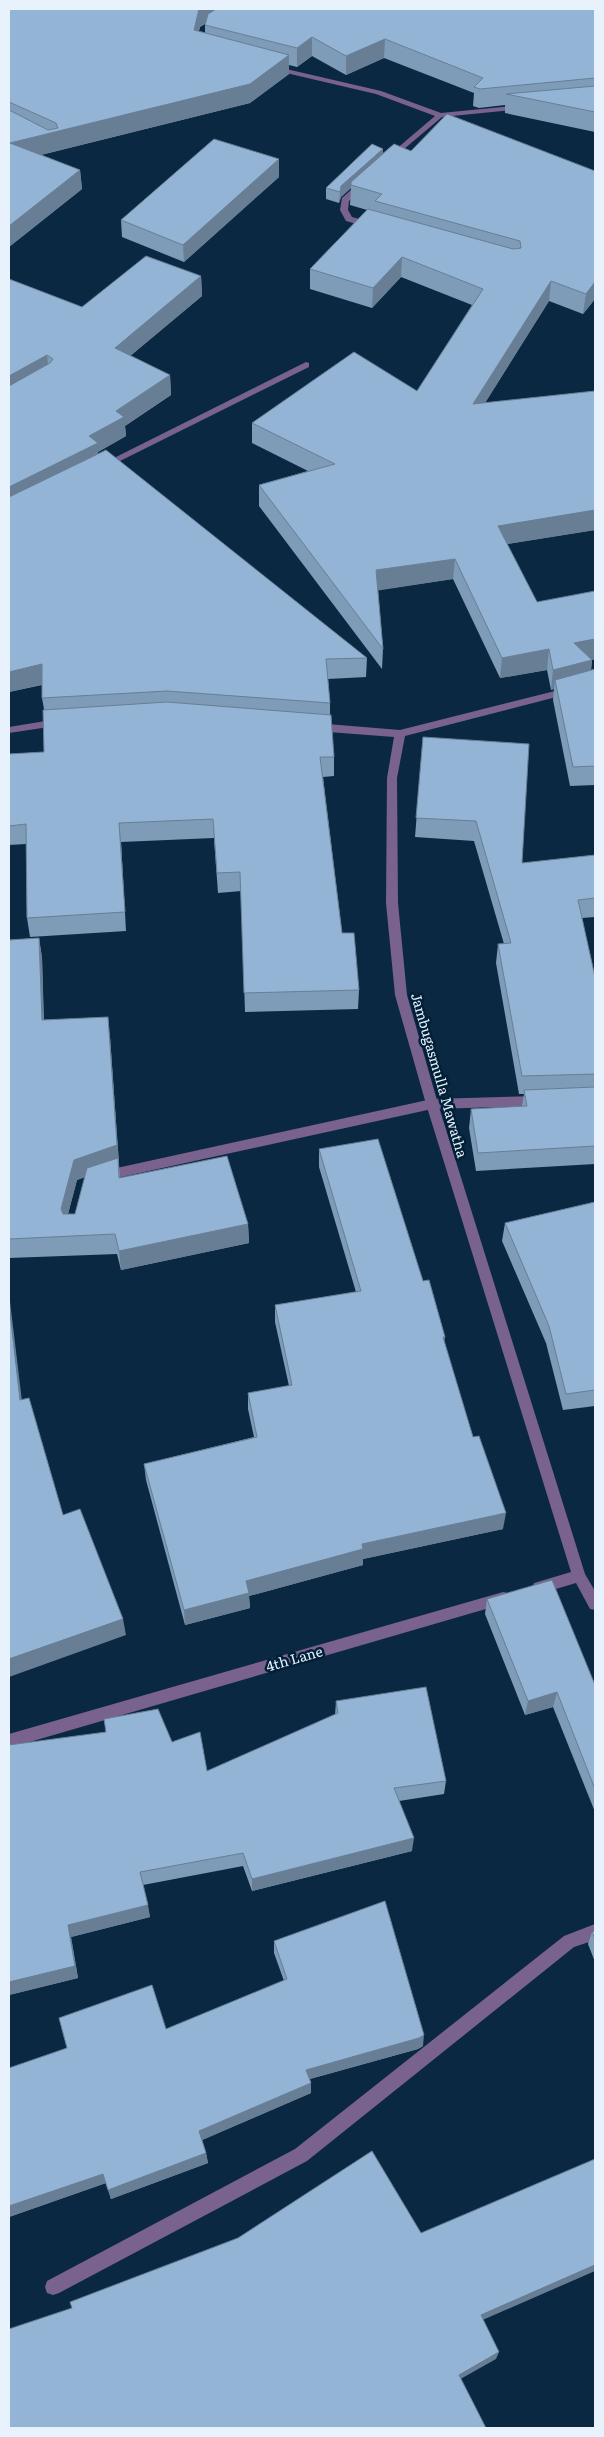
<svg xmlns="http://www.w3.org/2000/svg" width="604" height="2437" viewBox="0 0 604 2437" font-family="Literata,serif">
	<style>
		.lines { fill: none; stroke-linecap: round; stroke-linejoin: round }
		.service { fill: #79628d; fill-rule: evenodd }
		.minor { fill: #79628d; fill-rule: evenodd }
		.wall { fill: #7e9bb7; fill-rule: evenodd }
		.shaded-wall { fill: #677e95 }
		.building { fill: #93b4d5; stroke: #677e95 }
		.labels { text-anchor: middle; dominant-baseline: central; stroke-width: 5; stroke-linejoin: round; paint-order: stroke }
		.street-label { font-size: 14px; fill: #e8f2fd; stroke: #021f38 }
	</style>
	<rect width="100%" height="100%" fill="#0b2842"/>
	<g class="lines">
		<path class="service" d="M269,65L381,91L441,113L522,105L526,107L522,109L442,117L391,160H388V156L435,116L376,94L269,69Z
			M361,181L368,183L349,201L348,210L352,217L374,223V227L371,228L346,221L340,210L342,198Z
			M306,362L309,363V367L106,468H100L98,466Z
			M538,1096L544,1101L538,1106L432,1109L103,1181L99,1179L97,1176L99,1173L103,1171L432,1099Z
			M595,1924V1940L574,1947L307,2161L59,2293L53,2295L47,2293L45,2287L47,2281L295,2149L564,1936Z"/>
		<path class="minor" d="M595,681V687L405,736L397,778L398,903L407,995L438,1104L585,1574L595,1591V1610L590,1609L576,1583L539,1594L534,1593L532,1588L534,1583L571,1572L426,1104L395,995L386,903L387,778L394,737L315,731L310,727L315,723L400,730Z
			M58,719L63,723L62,725L9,733V727Z
			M503,1592L508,1593L510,1598L508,1603L503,1604L9,1748V1734Z"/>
	</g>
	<path class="wall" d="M9,9H595V132L505,113V105L479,108L473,106L474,93L384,58L346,75L312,56L297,67L289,65V74L250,103L41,155L80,170L82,189L9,247ZM205,24V33L199,31L200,27Z
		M394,144L595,299L583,314L549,301L485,403L595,391V530L507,544L537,602L595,659L592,660L591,670L595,669V785L570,786L553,700L554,689L551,690L547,670L500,678L453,579L378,590L383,649L382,669L259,506V485L308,471L252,443V423L417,391L472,305L401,277L372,308L310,289V269L367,210L350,205L351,188L341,197L339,203L326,199V188L383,153Z
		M279,159V177L184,262L122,237L121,220Z
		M201,276L202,296L130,356L170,375L171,395L125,426L126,436L98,452V454L367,658L366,677L328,679L330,703V714L334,757V776L323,777L342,933L359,990L358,1009L245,1012L241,891L218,893L214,838L121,842L126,931L30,937L27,918L26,844L9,845V754L44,752V709L42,698V685L9,692V279L82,307Z
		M423,737L522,863L595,855V917L582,918L595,977V1164L476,1171L469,1128L471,1109L522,1106L524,1094H519L496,963L498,944H504L474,841L415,837Z
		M39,938L42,958L44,1020L110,1037L120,1178L248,1224L249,1243L121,1270L117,1254L9,1258V940ZM85,1177L75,1214H68L77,1180Z
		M319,1149L423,1281L445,1337L444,1342L473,1437L503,1529L363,1559V1565L249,1596L250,1608L185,1625L146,1480L144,1464L254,1437L248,1409V1393L289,1386L275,1322V1305L356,1292L319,1167Z
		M595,1202V1406L563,1410L546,1343L502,1241L505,1223Z
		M487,1599L595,1685V1812L553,1707L525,1715L485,1614Z
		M336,1701L446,1781L444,1794L399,1801L412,1851L252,1891L243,1866L143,1885L150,1917L71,1937L78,1978L9,1995V1745L172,1742L207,1771L335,1715Z
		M592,1932L595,1939V1962L588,1944Z
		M274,1941L423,2046L418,2049L310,2079L311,2083V2093L202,2140L206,2153L208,2163L111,2199L106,2183L9,2217V2068L166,2029L284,1981L274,1953Z"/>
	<path class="shaded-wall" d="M199,9H225L223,12L200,27L194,49V30Z
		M312,37V56L297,67V48Z
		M385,39L384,58L346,75V56Z
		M289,55V74L250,103L12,162L10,143Z
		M383,149V159L351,185V188L341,197L339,203L340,192L341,186Z
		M279,159V177L184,262L183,245Z
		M80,170L82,189L9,247V226Z
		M402,257L401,277L372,308L373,288Z
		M201,276L202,296L116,368L115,348Z
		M551,281L549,301L471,425L473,404Z
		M595,282V299L583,314L586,294Z
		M47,355L49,374L9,397V376Z
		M170,375L171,395L125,426L126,436L98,452L99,463L9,508V487L89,436L116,411Z
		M595,510V530L496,546L498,526Z
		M455,559L453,579L375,591L376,570Z
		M595,639V659L571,663L574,643Z
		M549,649L547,670L500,678L502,658Z
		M592,660L590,680H555L554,689L551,690L553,670Z
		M42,664L44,684L9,692V672Z
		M119,823L121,842L126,931L125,912Z
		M39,938L42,958L44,1040L42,1020Z
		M108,1017L110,1037L119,1164L77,1180L64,1229L61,1209Z
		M248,1224L249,1243L121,1270L119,1251Z
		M9,1293L24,1418L20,1400L9,1304Z
		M506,1513L503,1529L363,1559V1565L249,1596L250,1608L185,1625L184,1610L246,1581L362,1544Z
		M123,1619L126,1635L9,1677V1659Z
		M557,1692L553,1707L525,1715L528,1701Z
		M414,1838L412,1851L252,1891V1879Z
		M148,1905L150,1917L71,1937L78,1978L9,1995V1982L68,1925Z
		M424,2035L423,2046L418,2049L306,2080V2070Z
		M311,2083V2093L200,2141L199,2131Z
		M206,2153L208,2163L111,2199L108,2190Z
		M103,2174L106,2183L9,2217V2206Z
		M595,2265V2271L478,2322L481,2315Z
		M499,2352L496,2359L457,2381L459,2375Z"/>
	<path class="building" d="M9,9H199L194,30L289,55L250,84L10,143L80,170L9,226V110L48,130L58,128L56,123L9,102Z
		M216,9H595V78L480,89L474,87L483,78L385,39L346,56L312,37L297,48L205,25L208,14Z
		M595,86V112L506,94Z
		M447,114L595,171V282L586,294L551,281L473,404L595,391V510L498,526L537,602L595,591V639L574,643L592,660L553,670L549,649L502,658L455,559L376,570L383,649L259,485L335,464L252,423L354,352L417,391L483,289L402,257L373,288L310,269L368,209L513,249L521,248L520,241L375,201L382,194L351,185V182L394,144L411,151Z
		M214,139L279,159L183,245L121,220Z
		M372,144L383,149L341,186L340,192L326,188Z
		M146,256L201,276L115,348L170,375L116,411L124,417L89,436L98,443L9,487V386L50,363L53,359L47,355L9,376V279L82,307Z
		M106,450L367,658L326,659L330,703L167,691L42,698V664L9,672V497Z
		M595,669V766L573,767L555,680Z
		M167,702L331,715L334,757H320L342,933H354L359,990L244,993L240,872L217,873L213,819L119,823L125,912L27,918L26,824L9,826V754L44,752L43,710Z
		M423,737L529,744L522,863L595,855V898L578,900L595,977V1074L522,1076L498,944L511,943L476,821L416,818Z
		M39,938L42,1020L108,1017L117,1145L74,1160L61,1209L63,1214H75L87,1168L118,1158L119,1178L227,1156L248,1224L119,1251L115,1234L9,1239V940Z
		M595,1087V1146L478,1153L471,1109L527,1106L524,1090Z
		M378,1139L423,1281L429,1280L445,1337H443L473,1437L479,1436L506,1513L362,1544L363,1549L246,1581L249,1593L184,1610L144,1464L257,1437L248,1393L292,1385L275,1305L361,1291L319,1149Z
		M595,1202V1390L566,1394L549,1326L505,1223Z
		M9,1304L20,1400L29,1398L63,1515L80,1509L123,1619L9,1659Z
		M552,1580L595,1685V1789L557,1692L528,1701L487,1599Z
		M426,1687L446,1781L394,1788L414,1838L252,1879L243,1853L140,1872L148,1905L68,1925L75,1966L9,1982V1745L106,1732L104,1719L158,1709L172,1742L200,1732L207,1771L338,1713L336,1701Z
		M385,1901L424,2035L419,2038L306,2070L311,2083L199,2131L206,2153L108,2190L103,2174L9,2206V2068L67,2048L59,2018L152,1985L166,2029L287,1979L274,1941Z
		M595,1931V1939L592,1932Z
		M372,2151L421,2233L595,2159V2265L481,2315L499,2352L459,2375L486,2428H9V2329L72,2308L70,2302L238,2238Z"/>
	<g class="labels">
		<g class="street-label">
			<text transform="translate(440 1075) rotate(74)">Jambugasmulla Mawatha</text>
			<text transform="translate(294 1658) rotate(-16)">4th Lane</text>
		</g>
	</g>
	<rect width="604" height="2437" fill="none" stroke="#e8f2fd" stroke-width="20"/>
</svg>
